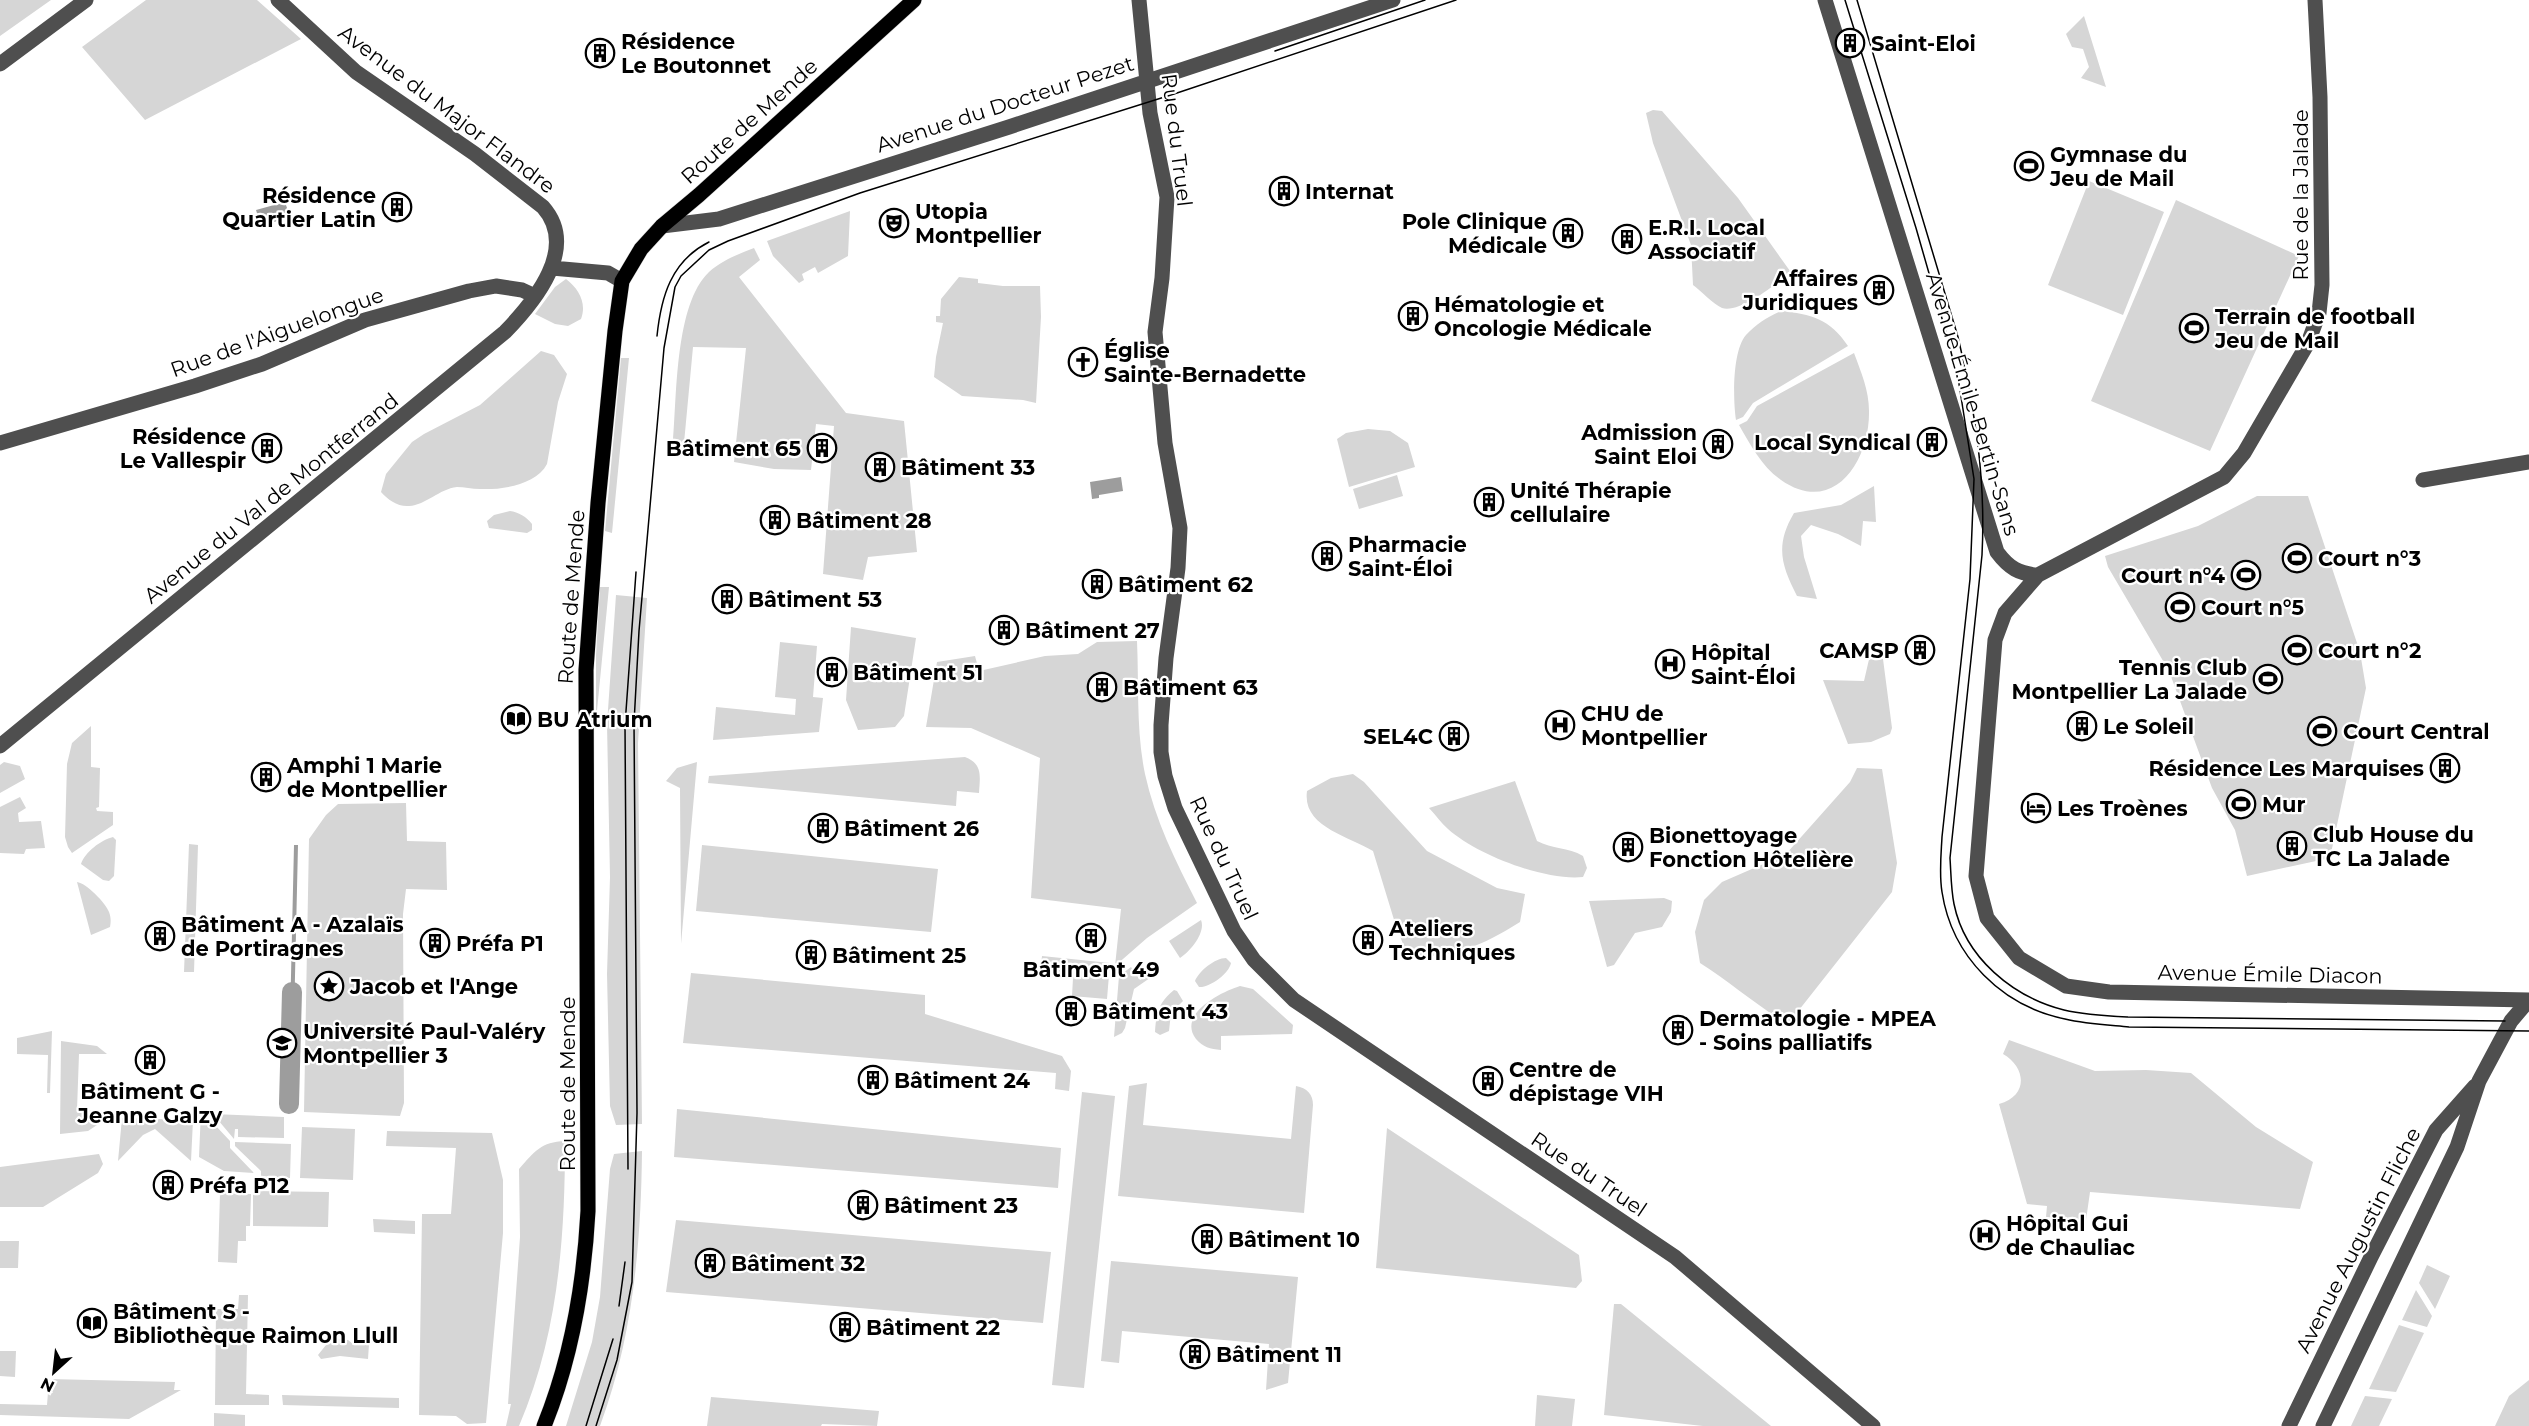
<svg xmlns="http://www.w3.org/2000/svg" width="2529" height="1426" viewBox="0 0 2529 1426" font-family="Montserrat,sans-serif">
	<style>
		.green { fill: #d6d6d6 }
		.water { fill: #9d9d9d }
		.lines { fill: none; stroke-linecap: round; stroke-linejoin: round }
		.canal { stroke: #9d9d9d; stroke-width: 20 }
		.major-casing { stroke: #dbdbdb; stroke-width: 16 }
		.minor { stroke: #4f4f4f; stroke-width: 15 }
		.major { stroke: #000; stroke-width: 15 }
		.tram { stroke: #000; stroke-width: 1.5 }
		.labels { text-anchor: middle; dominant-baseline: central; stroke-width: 4.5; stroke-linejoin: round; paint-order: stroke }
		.poi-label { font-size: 21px; font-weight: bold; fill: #000; stroke: #fff; text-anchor: start }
		.street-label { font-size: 21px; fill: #000; stroke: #fff }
	</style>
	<rect width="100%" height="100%" fill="#fff"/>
	<path class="green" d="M0,0H51L0,36Z
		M146,0H257L301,39L145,120L82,47Z
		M2084,16L2106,87L2081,78L2089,67L2083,49L2072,47L2066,34Z
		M1653,110L1662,111L1738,198L1790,271C1779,283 1739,314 1722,308C1713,304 1701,291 1693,285L1691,245L1653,143L1646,113Z
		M2089,181L2164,212L2123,315L2048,285Z
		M2176,200L2299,256L2210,451L2091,401Z
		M850,211L848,256L818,273L815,267L802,274L804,280L799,283L773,256L767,241Z
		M754,248L760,260L739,277L846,413L904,421L917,552L868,557L863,580L823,574L834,426L816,424L811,470L774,469L734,462L746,348L693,347L684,443L673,441C677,395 675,304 709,272C722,260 739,254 754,248Z
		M959,277L978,279V283L1003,286H1040L1041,317L1036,403L1023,400L962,396L934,377L936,357L943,323L936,322V316H940L941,299Z
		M566,279C579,289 587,303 581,319L568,326L555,324L535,314L555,287Z
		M1781,311C1811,314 1830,319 1848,346L1753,403L1743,417L1736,420C1733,400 1732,351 1746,335C1756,324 1767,317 1781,311Z
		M541,351L554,355L567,374L558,402L547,464C536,485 502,490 480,489C472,489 464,487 457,487C439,489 426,505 409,506C398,507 388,500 381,492L386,474L412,442L424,434L480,405Z
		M1854,353C1861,372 1869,390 1869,411C1870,460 1834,517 1781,480C1762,467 1750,444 1739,425L1747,421L1757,406Z
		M621,358H629L612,533L605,531Z
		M1368,429L1390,431L1408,443L1415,467L1349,487L1337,439L1346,433Z
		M1397,475L1403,496L1359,509L1353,489Z
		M1874,486L1876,522L1863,521L1861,546L1838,534L1811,525L1801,536L1804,557L1817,599L1797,596C1781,565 1775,545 1794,513L1841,505Z
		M2257,496H2308L2360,652L2366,688L2330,858L2247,876L2235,830L2212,788L2169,671L2108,567L2105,556L2198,526Z
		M510,511C518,512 527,517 532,524V530L527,533L489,528L487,521L494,515Z
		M600,587H609L596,721V655Z
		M616,595L647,598L638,743L642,1124L616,1125L610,1106L607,974L610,877L607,724Z
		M851,627L916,638L904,716L895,727L858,730L846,700Z
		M1137,641C1139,685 1136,731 1145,774C1155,820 1176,862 1197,903L1147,938L1115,966L1121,909L1031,898L1040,758L971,728L926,727L937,662L975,656L979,671L1045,656L1078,654L1097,642Z
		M780,642L817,646L813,697L823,698L819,732L713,740L716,707L795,715L796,699L775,697Z
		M1870,655L1883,659L1892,728L1890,734L1871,742L1848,744L1823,680L1864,681Z
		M91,726V767L100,768L99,807L96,808L97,811L113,812V825L72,853L68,847L65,837L67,764L72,743Z
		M965,757C983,764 980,776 979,793L957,791L956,806L708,783L709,776Z
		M4,762L20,766L25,779L0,793V765Z
		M697,762L681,944L680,788L666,781L677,768Z
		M1857,768L1882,769L1897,863L1892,892L1788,1024C1757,1006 1730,982 1700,963L1695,932L1704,900L1722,882L1786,854L1850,782Z
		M1353,774L1364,782L1427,851L1497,888L1525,894L1520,922C1480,947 1455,957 1408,957L1395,923L1373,851C1349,836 1302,827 1307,791L1331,778Z
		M1515,781L1537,841C1552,849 1568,847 1583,856L1587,868L1583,877C1545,881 1477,855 1448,829C1441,823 1436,815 1429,808Z
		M20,797L26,808L18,813L19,822L41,821L45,848L26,849L24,854L0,853V807Z
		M406,803L407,841L446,842L447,890L406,889L403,914L404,1103L400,1116L304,1112L309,839L326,815L338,804Z
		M113,837L116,840L114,876L109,881L103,880L81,864C85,852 101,840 113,837Z
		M189,844L198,845L194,972H184Z
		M702,845L938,869L931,932L696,911Z
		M77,882C86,883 106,903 109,912C111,917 111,922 110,927L91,935Z
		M1664,898L1672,901L1671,912L1662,927L1635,933L1614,965L1607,967L1589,901Z
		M1201,920C1206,932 1191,951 1180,958L1169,941Z
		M1042,956L1110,963L1107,999L1072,996L1073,978L1040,975Z
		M1226,958L1231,963C1229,974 1209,988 1199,987L1195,981C1199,971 1215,958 1226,958Z
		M1131,967L1140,980L1158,968L1160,971L1134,989L1125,1028L1122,1033L1114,1037L1119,976Z
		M691,973L925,995V1014L1062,1056L1071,1071L1069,1091L1055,1089L1056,1073L683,1043Z
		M1240,986L1253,989L1293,1025L1292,1034L1221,1036V1050C1210,1049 1203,1047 1196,1039C1177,1014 1221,992 1240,986Z
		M1174,990L1177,991L1183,1001L1171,1013L1169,1031L1160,1035L1155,1032C1156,1013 1159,1002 1174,990Z
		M52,1031L50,1093H47L48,1055L17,1054V1038Z
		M2009,1040L2095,1071L2146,1070L2191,1073L2256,1127L2313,1162L2300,1209L2090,1192L2086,1220L2046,1217L2047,1206L2027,1204L1999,1104C2029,1096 2026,1067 2003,1054Z
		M61,1041L97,1046L107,1054H79L77,1110L104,1111L103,1121L88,1131L60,1134Z
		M1147,1083L1143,1125L1291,1139L1296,1086C1307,1088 1313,1094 1313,1105L1304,1213L1118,1196L1129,1086Z
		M1082,1092L1115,1096L1084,1388L1052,1385Z
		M677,1109L1061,1148L1058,1188L674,1157Z
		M201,1110L230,1141V1148L254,1173L224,1171L199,1157Z
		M213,1114L284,1117V1138L238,1137V1129H235L234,1139Z
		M122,1118L193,1120L191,1161L155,1129L143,1135L118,1161Z
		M302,1127L355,1129L353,1180L300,1178Z
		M1387,1128L1579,1255L1582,1281L1576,1288L1376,1268Z
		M387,1131L492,1133L503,1180V1233L486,1423L467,1424L456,1416L419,1415L422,1214H451L456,1148L386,1146Z
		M565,1141C565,1239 558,1335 519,1426H506L511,1404H508L520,1237L519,1169C535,1151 541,1142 565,1141Z
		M235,1142L291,1144L290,1178L261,1176V1171L235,1146Z
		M642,1151C641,1245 633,1337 600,1426H566L592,1342L600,1297L610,1169L614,1154Z
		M99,1154L103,1164L98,1173L43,1207H0V1167Z
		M253,1191L329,1192L328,1227L253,1226Z
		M220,1193L251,1194L250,1226H246V1241H238L237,1263L218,1262Z
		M373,1219L415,1221V1234L374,1232Z
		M676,1220L1051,1252L1043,1323L666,1292Z
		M0,1241H19L18,1268H0Z
		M1111,1261L1298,1277L1288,1383L1266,1390L1269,1344L1122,1331L1119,1363L1101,1361Z
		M2427,1265L2450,1276L2435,1309L2419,1283Z
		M2416,1290L2432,1316L2427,1327L2402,1320Z
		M239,1295H248L246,1394L269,1395V1405H215L216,1309H238Z
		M1614,1304H1621L1771,1426H1703L1604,1415Z
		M2399,1325L2424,1333L2396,1392L2369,1389Z
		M340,1339L348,1340L353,1344L363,1342L369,1344L368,1359L340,1356L321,1359L318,1355L330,1340Z
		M0,1351H16L15,1377L0,1376Z
		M49,1379L175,1382L174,1390H181L129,1419L0,1415V1404L47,1405Z
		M2529,1380V1426H2495L2509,1396Z
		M282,1395L399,1398V1408L283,1405Z
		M1537,1395L1575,1399L1572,1426H1535Z
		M2365,1396L2392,1399L2379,1426H2351Z
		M711,1397L879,1411L877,1426L822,1424L821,1426H707Z
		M214,1413L245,1415V1426H214Z"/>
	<path class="water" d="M285,202L290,217L261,226L256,210Z
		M1121,477L1123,491L1099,495V498L1092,499L1090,482Z
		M294,845H298L294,1020H290Z"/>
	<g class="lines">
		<path class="canal" d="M289,1104L292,992"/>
		<g class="major-casing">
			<path id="major" d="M544,1426C572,1357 584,1285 588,1211L586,670L598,503L615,331L622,281L641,249L662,226L699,195L914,0"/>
		</g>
		<path class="minor" d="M1139,0L1150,113L1167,197L1162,278L1155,332L1165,443L1180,528L1178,568L1166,658L1161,725V752L1165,776L1175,808L1234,931L1254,960L1294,1000L1675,1257L1873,1426
			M1825,0L1997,552C2009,568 2019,574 2038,575
			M2315,0L2320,97L2322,285L2319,313L2308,343L2244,453L2224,477L2038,575L2005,613L1995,640L1976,876L1987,918L2019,958L2066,986L2109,992L2529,1000
			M0,64L86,0
			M662,226L719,219L1009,127L1393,0
			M552,268L608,273L622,281
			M0,443L195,386L262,364L365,320L469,291L496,286L522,290L535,296
			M2423,480L2529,462
			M0,746L505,332C535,301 579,248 543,207L475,154L356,72L278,0
			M2289,1426L2371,1257L2436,1130L2475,1086
			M2323,1426L2457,1147L2479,1081L2511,1021L2529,1000"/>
		<use href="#major" class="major"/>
		<path class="tram" d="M1845,0L1916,228L1947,336L1959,384L1974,479L1970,579L1942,837C1941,856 1939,874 1942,892C1952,957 2002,1006 2065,1019C2086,1024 2108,1025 2129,1027L2529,1031
			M1857,0L1958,337C1975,411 1986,478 1982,555L1950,858C1951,873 1951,889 1954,904C1965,958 2013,997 2064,1010C2085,1015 2107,1016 2128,1017L2505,1021
			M1275,51L1425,0
			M657,336C661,297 671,261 709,242
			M628,1169L625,725L636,572
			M619,1306L625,1262
			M586,1426L613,1339
			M596,1426L617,1360L632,1282L637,1113L634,723L639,631L664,348L675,287L681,276L709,250L728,241L860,193L1174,94L1456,0"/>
	</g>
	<defs>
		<g id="building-ring" transform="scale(1.5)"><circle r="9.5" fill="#fff" stroke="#000" stroke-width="1.5"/><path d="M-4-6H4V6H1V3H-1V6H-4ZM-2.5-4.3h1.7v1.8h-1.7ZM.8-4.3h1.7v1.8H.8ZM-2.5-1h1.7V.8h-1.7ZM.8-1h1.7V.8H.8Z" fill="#000"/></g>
		<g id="stadium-ring" transform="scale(1.5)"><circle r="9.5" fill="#fff" stroke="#000" stroke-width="1.5"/><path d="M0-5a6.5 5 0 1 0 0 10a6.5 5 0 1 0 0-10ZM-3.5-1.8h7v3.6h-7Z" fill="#000"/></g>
		<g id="theatre-ring" transform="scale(1.5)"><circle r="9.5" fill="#fff" stroke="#000" stroke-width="1.5"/><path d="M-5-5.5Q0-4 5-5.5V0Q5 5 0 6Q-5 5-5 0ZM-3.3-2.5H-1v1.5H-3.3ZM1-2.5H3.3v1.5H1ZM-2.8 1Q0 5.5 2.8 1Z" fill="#000"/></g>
		<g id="church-ring" transform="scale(1.5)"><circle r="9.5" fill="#fff" stroke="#000" stroke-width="1.5"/><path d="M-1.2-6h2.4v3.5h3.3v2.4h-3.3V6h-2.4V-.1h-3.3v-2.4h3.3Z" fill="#000"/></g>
		<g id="hospital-ring" transform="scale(1.5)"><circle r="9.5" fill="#fff" stroke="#000" stroke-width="1.5"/><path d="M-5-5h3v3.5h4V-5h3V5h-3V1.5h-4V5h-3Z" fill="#000"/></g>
		<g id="library-ring" transform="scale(1.5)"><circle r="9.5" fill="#fff" stroke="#000" stroke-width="1.5"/><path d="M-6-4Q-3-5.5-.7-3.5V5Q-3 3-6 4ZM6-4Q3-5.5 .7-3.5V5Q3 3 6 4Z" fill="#000"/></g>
		<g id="hotel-ring" transform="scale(1.5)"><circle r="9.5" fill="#fff" stroke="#000" stroke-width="1.5"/><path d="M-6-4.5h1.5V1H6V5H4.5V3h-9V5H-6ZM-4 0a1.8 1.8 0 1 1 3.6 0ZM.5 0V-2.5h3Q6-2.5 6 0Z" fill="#000"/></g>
		<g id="sight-ring" transform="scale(1.5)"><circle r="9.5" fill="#fff" stroke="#000" stroke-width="1.5"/><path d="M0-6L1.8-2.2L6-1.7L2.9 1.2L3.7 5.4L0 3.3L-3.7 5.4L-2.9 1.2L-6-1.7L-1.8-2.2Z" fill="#000"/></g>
		<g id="university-ring" transform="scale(1.5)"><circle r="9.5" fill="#fff" stroke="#000" stroke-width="1.5"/><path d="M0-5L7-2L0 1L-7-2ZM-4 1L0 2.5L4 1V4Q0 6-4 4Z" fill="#000"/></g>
	</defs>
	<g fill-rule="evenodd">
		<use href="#building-ring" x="1850" y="43"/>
		<use href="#building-ring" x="600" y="53"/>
		<use href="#stadium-ring" x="2029" y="166"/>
		<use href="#building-ring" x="1284" y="191"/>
		<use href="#building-ring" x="397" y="207"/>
		<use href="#theatre-ring" x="894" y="223"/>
		<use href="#building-ring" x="1568" y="233"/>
		<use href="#building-ring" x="1627" y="239"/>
		<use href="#building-ring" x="1879" y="290"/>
		<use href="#building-ring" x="1413" y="316"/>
		<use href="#stadium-ring" x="2194" y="328"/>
		<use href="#church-ring" x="1083" y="362"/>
		<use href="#building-ring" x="1932" y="442"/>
		<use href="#building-ring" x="1718" y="444"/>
		<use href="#building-ring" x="267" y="448"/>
		<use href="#building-ring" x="822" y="448"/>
		<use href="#building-ring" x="880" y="467"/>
		<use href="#building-ring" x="1489" y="502"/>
		<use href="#building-ring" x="775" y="520"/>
		<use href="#building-ring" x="1327" y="556"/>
		<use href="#stadium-ring" x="2297" y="558"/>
		<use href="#stadium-ring" x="2246" y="575"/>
		<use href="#building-ring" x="1097" y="584"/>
		<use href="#building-ring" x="727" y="599"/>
		<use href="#stadium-ring" x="2180" y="607"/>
		<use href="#building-ring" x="1004" y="630"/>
		<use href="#building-ring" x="1920" y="650"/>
		<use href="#stadium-ring" x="2297" y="650"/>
		<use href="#hospital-ring" x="1670" y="664"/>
		<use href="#building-ring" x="832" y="672"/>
		<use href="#stadium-ring" x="2268" y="679"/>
		<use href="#building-ring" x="1102" y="687"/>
		<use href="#library-ring" x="516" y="719"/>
		<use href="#hospital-ring" x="1560" y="725"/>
		<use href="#building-ring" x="2082" y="726"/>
		<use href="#stadium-ring" x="2322" y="731"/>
		<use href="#building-ring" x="1454" y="736"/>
		<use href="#building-ring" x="2445" y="768"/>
		<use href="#building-ring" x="266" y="777"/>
		<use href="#stadium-ring" x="2241" y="804"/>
		<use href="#hotel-ring" x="2036" y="808"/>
		<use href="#building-ring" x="823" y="828"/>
		<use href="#building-ring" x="2292" y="846"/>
		<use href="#building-ring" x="1628" y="847"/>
		<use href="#building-ring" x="160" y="936"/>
		<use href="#building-ring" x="1091" y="938"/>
		<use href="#building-ring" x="1368" y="940"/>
		<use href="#building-ring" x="435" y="943"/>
		<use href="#building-ring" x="811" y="955"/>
		<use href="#sight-ring" x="329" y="986"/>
		<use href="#building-ring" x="1071" y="1011"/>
		<use href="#building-ring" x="1678" y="1030"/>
		<use href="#university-ring" x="282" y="1043"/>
		<use href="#building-ring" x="150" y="1060"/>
		<use href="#building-ring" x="873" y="1080"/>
		<use href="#building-ring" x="1488" y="1081"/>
		<use href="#building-ring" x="168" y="1185"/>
		<use href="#building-ring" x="863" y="1205"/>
		<use href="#hospital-ring" x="1985" y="1235"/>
		<use href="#building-ring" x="1207" y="1239"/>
		<use href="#building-ring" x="710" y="1263"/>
		<use href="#library-ring" x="92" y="1323"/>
		<use href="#building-ring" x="845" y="1327"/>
		<use href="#building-ring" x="1195" y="1354"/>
	</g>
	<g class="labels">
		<g class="poi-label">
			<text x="621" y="41">Résidence<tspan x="621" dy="24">Le Boutonnet</tspan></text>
			<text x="1871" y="43">Saint-Eloi</text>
			<text x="2050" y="154">Gymnase du<tspan x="2050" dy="24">Jeu de Mail</tspan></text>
			<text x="1305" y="191">Internat</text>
			<text x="376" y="195" text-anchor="end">Résidence<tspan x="376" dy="24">Quartier Latin</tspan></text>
			<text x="915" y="211">Utopia<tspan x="915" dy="24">Montpellier</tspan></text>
			<text x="1547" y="221" text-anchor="end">Pole Clinique<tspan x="1547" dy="24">Médicale</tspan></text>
			<text x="1648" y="227">E.R.I. Local<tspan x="1648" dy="24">Associatif</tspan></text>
			<text x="1858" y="278" text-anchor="end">Affaires<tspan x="1858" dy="24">Juridiques</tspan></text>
			<text x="1434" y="304">Hématologie et<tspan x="1434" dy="24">Oncologie Médicale</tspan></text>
			<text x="2215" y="316">Terrain de football<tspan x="2215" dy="24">Jeu de Mail</tspan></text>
			<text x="1104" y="350">Église<tspan x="1104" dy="24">Sainte-Bernadette</tspan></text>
			<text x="1697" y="432" text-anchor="end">Admission<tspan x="1697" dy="24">Saint Eloi</tspan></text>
			<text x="246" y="436" text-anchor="end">Résidence<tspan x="246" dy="24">Le Vallespir</tspan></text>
			<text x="1911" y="442" text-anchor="end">Local Syndical</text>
			<text x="801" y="448" text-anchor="end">Bâtiment 65</text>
			<text x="901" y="467">Bâtiment 33</text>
			<text x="1510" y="490">Unité Thérapie<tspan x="1510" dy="24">cellulaire</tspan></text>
			<text x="796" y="520">Bâtiment 28</text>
			<text x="1348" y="544">Pharmacie<tspan x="1348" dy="24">Saint-Éloi</tspan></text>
			<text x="2318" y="558">Court n°3</text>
			<text x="2225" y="575" text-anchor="end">Court n°4</text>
			<text x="1118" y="584">Bâtiment 62</text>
			<text x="748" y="599">Bâtiment 53</text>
			<text x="2201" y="607">Court n°5</text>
			<text x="1025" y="630">Bâtiment 27</text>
			<text x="1899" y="650" text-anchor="end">CAMSP</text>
			<text x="2318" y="650">Court n°2</text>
			<text x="1691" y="652">Hôpital<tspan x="1691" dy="24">Saint-Éloi</tspan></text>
			<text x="2247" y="667" text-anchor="end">Tennis Club<tspan x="2247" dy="24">Montpellier La Jalade</tspan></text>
			<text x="853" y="672">Bâtiment 51</text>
			<text x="1123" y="687">Bâtiment 63</text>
			<text x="1581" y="713">CHU de<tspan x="1581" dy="24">Montpellier</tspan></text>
			<text x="537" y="719">BU Atrium</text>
			<text x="2103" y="726">Le Soleil</text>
			<text x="2343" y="731">Court Central</text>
			<text x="1433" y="736" text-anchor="end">SEL4C</text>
			<text x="287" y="765">Amphi 1 Marie<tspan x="287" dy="24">de Montpellier</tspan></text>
			<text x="2424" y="768" text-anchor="end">Résidence Les Marquises</text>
			<text x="2262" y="804">Mur</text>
			<text x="2057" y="808">Les Troènes</text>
			<text x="844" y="828">Bâtiment 26</text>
			<text x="2313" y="834">Club House du<tspan x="2313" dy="24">TC La Jalade</tspan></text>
			<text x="1649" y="835">Bionettoyage<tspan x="1649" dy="24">Fonction Hôtelière</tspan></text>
			<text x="181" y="924">Bâtiment A - Azalaïs<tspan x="181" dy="24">de Portiragnes</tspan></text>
			<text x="1389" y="928">Ateliers<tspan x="1389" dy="24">Techniques</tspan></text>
			<text x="456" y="943">Préfa P1</text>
			<text x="832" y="955">Bâtiment 25</text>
			<text x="1091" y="969" text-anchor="middle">Bâtiment 49</text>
			<text x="350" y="986">Jacob et l'Ange</text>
			<text x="1092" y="1011">Bâtiment 43</text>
			<text x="1699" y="1018">Dermatologie - MPEA<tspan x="1699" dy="24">- Soins palliatifs</tspan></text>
			<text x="303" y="1031">Université Paul-Valéry<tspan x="303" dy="24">Montpellier 3</tspan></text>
			<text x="1509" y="1069">Centre de<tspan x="1509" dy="24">dépistage VIH</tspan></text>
			<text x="894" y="1080">Bâtiment 24</text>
			<text x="150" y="1091" text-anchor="middle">Bâtiment G -<tspan x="150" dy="24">Jeanne Galzy</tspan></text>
			<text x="189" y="1185">Préfa P12</text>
			<text x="884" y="1205">Bâtiment 23</text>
			<text x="2006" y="1223">Hôpital Gui<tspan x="2006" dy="24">de Chauliac</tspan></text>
			<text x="1228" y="1239">Bâtiment 10</text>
			<text x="731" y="1263">Bâtiment 32</text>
			<text x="113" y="1311">Bâtiment S -<tspan x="113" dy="24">Bibliothèque Raimon Llull</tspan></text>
			<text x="866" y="1327">Bâtiment 22</text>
			<text x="1216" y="1354">Bâtiment 11</text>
		</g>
		<g class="street-label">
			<text transform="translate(1005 104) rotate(-18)">Avenue du Docteur Pezet</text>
			<text transform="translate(447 109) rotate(37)">Avenue du Major Flandre</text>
			<text transform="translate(749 121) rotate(-42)">Route de Mende</text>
			<text transform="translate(1177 140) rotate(83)">Rue du Truel</text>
			<text transform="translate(2300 195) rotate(-90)">Rue de la Jalade</text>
			<text transform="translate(277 332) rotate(-20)">Rue de l'Aiguelongue</text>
			<text transform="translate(1973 404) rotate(73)">Avenue Émile Bertin-Sans</text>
			<text transform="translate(271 498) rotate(-39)">Avenue du Val de Montferrand</text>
			<text transform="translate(571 597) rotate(-86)">Route de Mende</text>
			<text transform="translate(1224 858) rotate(65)">Rue du Truel</text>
			<text transform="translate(2270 974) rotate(1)">Avenue Émile Diacon</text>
			<text transform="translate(567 1084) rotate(-90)">Route de Mende</text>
			<text transform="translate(1589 1174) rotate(34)">Rue du Truel</text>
			<text transform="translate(2358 1240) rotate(-63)">Avenue Augustin Fliche</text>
		</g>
	</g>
	<g transform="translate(54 1372) rotate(207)" stroke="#ffffff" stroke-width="4.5" paint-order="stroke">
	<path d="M0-4.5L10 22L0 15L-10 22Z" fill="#000000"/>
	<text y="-9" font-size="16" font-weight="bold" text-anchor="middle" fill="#000000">N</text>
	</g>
</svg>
